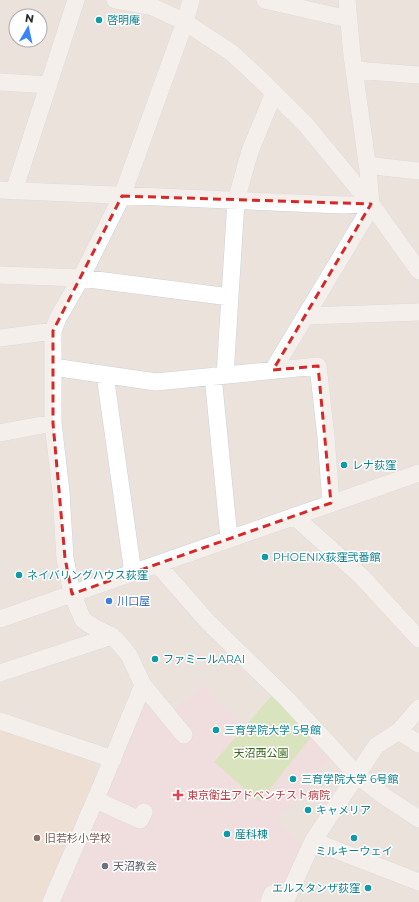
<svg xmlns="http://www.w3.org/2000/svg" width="419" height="902" viewBox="0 0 419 902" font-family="Montserrat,'Noto Sans JP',sans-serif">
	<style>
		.education { fill: #eedbcb }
		.medical { fill: #f3d9df }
		.green { fill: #c1e497 }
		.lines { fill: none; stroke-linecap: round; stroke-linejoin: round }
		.minor-casing { stroke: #cad1dc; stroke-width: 18 }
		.minor { stroke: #fff; stroke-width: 17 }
		.marked { fill: none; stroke: #d62828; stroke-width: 3; stroke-dasharray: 8 5; stroke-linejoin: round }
		.culture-dot { fill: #0f9aa8; stroke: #fff; stroke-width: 1.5 }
		.shop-dot { fill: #3f7fe0; stroke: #fff; stroke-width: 1.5 }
		.health-dot { fill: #e0444e; stroke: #fff; stroke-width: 1.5 }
		.education-dot { fill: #8d6e63; stroke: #fff; stroke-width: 1.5 }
		.worship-dot { fill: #6b7280; stroke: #fff; stroke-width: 1.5 }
		.labels { text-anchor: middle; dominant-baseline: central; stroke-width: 3; stroke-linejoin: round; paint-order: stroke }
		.culture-label { font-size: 11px; fill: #0d838f; stroke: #fff; text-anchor: start }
		.shop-label { font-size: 11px; fill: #366cbe; stroke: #fff; text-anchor: start }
		.park-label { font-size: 11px; fill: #396819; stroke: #fff }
		.health-label { font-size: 11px; fill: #be3a42; stroke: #fff; text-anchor: start }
		.education-label { font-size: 11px; fill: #785e54; stroke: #fff; text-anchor: start }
		.worship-label { font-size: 11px; fill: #5b616d; stroke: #fff; text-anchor: start }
	</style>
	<rect width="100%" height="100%" fill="#ece2dc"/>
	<path class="education" d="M0,729L95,762L101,775L45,902H0Z"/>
	<path class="medical" d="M202,683L244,726L214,762L260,802L314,733L335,754L298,800L296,798L278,820L305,846L280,902H58L143,699L171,713L187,697L189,698Z"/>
	<path class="green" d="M274,693L314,733L260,802L214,762Z"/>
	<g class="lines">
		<g class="minor-casing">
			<path id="minor" d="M115,0L153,7L185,22L232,53L259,78L306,125L371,204L419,271
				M265,0L348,19
				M355,70L419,75
				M0,82L49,85
				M368,170L374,166L419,171
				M0,190L342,205L371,204
				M14,191L76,0
				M0,275L81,278L230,297
				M306,316L419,312
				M0,338L53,331
				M53,367L156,382L318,366L326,437L331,503
				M273,370L365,217L371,204L368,170L352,55L347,0
				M105,375L133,573
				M225,375L236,201L250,151L274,93
				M213,376L229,538
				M0,433L53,423
				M294,516L362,577L419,639
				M158,565L208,622L287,699L357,775L384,796L419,819
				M0,619C140,571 279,521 419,473
				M0,673L112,636
				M143,685L184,735
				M0,721L113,759
				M399,731L419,744
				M96,800L140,820L144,812
				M313,841L419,882
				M51,902L102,784L143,685L129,655L118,642L112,636L95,628L83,620L72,594L65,558L61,492L53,423V331L58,318L81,278L122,196L185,22L191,0
				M269,902L272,894L286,901
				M285,902L313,841L376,746L399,731L419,708"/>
		</g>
		<use href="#minor" class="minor"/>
	</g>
	<path d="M0 0H419V902H0ZM122,196L371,204L273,370L318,366L331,503L72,594L65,558L53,423V331Z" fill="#ece2dc" fill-opacity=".55" fill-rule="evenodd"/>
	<path class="marked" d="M122,196L371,204L273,370L318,366L331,503L72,594L65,558L53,423V331Z"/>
	<g class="culture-dot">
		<circle cx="99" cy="20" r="4"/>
		<circle cx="344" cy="465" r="4"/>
		<circle cx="265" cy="557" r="4"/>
		<circle cx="19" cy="575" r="4"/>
		<circle cx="155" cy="659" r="4"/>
		<circle cx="216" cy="730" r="4"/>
		<circle cx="293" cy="779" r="4"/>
		<circle cx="308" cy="810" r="4"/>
		<circle cx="227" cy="834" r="4"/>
		<circle cx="354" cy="838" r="4"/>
		<circle cx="368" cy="888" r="4"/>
	</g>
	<circle class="shop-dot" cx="109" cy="601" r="4"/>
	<path class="health-dot" d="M176 789h4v4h4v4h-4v4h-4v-4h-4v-4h4z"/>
	<circle class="education-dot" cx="37" cy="838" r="4"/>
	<circle class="worship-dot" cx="105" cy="866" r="4"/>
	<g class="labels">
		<g class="culture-label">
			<text x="107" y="20">啓明庵</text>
			<text x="352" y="465">レナ荻窪</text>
			<text x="273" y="557">PHOENIX荻窪弐番館</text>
			<text x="27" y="575">ネイバリングハウス荻窪</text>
			<text x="163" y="659">ファミールARAI</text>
			<text x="224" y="730">三育学院大学 5号館</text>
			<text x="301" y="779">三育学院大学 6号館</text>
			<text x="316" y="810">キャメリア</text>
			<text x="235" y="834">産科棟</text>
			<text x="354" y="851" text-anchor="middle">ミルキーウェイ</text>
			<text x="360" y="888" text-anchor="end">エルスタンザ荻窪</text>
		</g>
		<g class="shop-label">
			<text x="117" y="601">川口屋</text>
		</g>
		<g class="park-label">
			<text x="261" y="753">天沼西公園</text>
		</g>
		<g class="health-label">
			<text x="187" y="795">東京衛生アドベンチスト病院</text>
		</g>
		<g class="education-label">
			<text x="45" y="838">旧若杉小学校</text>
		</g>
		<g class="worship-label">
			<text x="113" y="866">天沼教会</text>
		</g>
	</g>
	<g transform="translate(28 28) rotate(9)"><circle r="19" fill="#ffffff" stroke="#aaaaaa"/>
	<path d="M0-3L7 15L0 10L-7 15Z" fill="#3984fc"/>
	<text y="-6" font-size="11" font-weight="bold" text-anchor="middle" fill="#2a2a2a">N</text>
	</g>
</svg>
